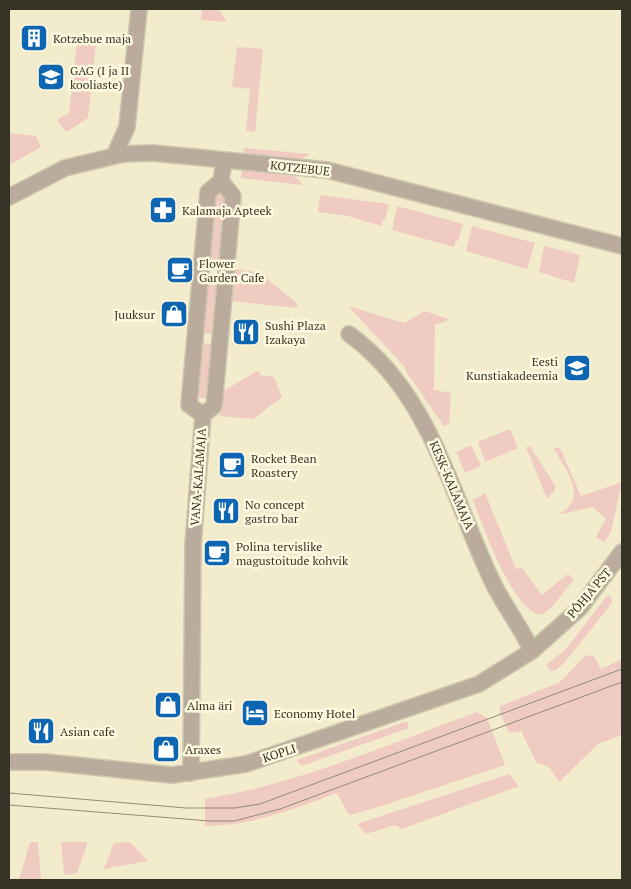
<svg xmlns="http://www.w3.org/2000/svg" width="631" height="889" viewBox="0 0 631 889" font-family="'PT Serif',serif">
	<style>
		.green { fill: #f0cbc1 }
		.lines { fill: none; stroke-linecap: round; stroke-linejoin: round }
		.minor-casing { stroke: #ccc7ab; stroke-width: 18 }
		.minor { stroke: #baab9d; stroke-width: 15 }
		.tram { stroke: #908c76; stroke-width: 1 }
		.labels { text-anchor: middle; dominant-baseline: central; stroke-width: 5; stroke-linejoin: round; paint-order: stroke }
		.poi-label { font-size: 12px; fill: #363327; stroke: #fef9df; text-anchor: start }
		.street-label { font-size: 12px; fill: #363327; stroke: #fef9df }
	</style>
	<rect width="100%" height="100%" fill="#f2eccc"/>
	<path class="green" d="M202,9H218L227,22L201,20Z
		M78,34L97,36L88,118L66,132L57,120L69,113Z
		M237,47L263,49L255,132L246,131L250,89L232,87Z
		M9,133L36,136L41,147L9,165Z
		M244,148L310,154L298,161L243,155Z
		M242,170L295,176L303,185L241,178Z
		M214,193L227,195L218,269L207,268Z
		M320,195L389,204L385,220H383L381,226L348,216L318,212Z
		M397,206L463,224L458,241H456L454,247L392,230Z
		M472,226L535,243L527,269L466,251Z
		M544,246L580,255L574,283L539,272Z
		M235,269L258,272L298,304L296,308L232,301Z
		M206,278L218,279L213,334L202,333Z
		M348,306L404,323L425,311L448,319L445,322L435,324L434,390L451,393L449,424L444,426L405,370V367Z
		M201,343L212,344L207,398H198Z
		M257,371L260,372V375L274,377L282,397L253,419L220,416L222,392Z
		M510,429L518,448L485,462L478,442Z
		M471,445L481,466L465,473L456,452Z
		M530,446L555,485V490L547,499L526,447Z
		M553,448H560L581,496L622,482L611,532L604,542L596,537L606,519L593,507L556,515C591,501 566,469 553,448Z
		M485,493L516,569L522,568L542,595L568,574L574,579L553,606L542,615C512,612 483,525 473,500Z
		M607,596H611L612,603L565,662L556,670L550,671L546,665L566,649Z
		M593,655L601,669L622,659V735L598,744L559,782L549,767L536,762L521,731L509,733L500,713V706L560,682L585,656Z
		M477,712L487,718L505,765L375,808L349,815L337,793C291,810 254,825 205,826V799C297,784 390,744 477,712Z
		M407,721L409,728L304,765H300L297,760Z
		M509,774L519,786L402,829L395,825L366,834L357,824Z
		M30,842H38L41,879L19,880Z
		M61,842H88L77,873L64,875Z
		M130,842L148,861L104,869L114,843Z"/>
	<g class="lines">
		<g class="minor-casing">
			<path id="minor" d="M114,156L127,127L139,9
				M9,197L65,168L123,154L153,153L327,170L622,246
				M349,334C432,394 451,497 494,585C506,608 521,628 532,651
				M203,415L189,405L208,192L221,181
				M9,762H45L172,775L246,764L313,741L479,684L532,651L580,608L622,552
				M191,773L193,545L203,415L214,406L233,196L221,181L224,161"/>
		</g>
		<use href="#minor" class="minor"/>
		<path class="tram" d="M9,793L186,808H235L260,804L622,669
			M9,805L210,821H234L280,809L622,682"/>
	</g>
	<defs>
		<g id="building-square" transform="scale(1.4375)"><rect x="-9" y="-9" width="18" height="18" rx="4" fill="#0e66b3" stroke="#fef9df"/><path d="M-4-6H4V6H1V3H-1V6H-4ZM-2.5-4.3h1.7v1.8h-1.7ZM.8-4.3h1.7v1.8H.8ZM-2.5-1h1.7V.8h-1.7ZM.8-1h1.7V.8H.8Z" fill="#fff"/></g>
		<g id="school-square" transform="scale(1.4375)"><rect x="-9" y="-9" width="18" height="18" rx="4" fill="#0e66b3" stroke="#fef9df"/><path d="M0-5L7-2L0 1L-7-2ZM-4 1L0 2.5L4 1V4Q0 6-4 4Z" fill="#fff"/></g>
		<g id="pharmacy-square" transform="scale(1.4375)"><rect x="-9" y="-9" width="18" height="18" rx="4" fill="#0e66b3" stroke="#fef9df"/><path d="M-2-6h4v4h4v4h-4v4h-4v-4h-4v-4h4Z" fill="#fff"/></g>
		<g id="cafe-square" transform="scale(1.4375)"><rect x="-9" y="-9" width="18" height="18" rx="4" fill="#0e66b3" stroke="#fef9df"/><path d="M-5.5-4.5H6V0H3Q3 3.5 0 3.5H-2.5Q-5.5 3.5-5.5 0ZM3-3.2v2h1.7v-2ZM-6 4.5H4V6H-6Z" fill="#fff"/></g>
		<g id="shop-square" transform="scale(1.4375)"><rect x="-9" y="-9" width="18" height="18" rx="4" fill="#0e66b3" stroke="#fef9df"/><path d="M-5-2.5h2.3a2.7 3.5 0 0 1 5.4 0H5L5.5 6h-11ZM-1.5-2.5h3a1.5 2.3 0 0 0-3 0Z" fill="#fff"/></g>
		<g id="restaurant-square" transform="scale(1.4375)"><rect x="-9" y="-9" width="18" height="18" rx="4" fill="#0e66b3" stroke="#fef9df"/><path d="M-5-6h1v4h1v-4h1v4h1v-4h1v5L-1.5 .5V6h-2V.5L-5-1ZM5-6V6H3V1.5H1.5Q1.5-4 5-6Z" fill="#fff"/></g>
		<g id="university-square" transform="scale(1.4375)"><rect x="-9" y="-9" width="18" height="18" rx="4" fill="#0e66b3" stroke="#fef9df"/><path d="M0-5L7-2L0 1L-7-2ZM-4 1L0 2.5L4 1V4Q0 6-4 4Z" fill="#fff"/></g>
		<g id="hotel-square" transform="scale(1.4375)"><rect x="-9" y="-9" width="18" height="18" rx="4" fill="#0e66b3" stroke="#fef9df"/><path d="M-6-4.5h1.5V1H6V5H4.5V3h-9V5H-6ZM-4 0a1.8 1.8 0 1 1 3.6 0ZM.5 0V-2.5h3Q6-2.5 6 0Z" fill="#fff"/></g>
	</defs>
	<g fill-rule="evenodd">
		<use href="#building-square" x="34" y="38"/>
		<use href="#school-square" x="51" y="77"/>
		<use href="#pharmacy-square" x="163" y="210"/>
		<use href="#cafe-square" x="180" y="270"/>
		<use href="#shop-square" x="174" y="314"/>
		<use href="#restaurant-square" x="246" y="332"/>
		<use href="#university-square" x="577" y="368"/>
		<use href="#cafe-square" x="232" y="465"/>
		<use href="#restaurant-square" x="226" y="511"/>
		<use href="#cafe-square" x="217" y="553"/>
		<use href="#shop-square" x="168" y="705"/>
		<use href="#hotel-square" x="255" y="713"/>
		<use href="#restaurant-square" x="41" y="731"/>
		<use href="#shop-square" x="166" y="749"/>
	</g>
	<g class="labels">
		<g class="poi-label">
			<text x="53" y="38">Kotzebue maja</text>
			<text x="70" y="70">GAG (I ja II<tspan x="70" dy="14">kooliaste)</tspan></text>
			<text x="182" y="210">Kalamaja Apteek</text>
			<text x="199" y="263">Flower<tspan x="199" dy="14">Garden Cafe</tspan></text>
			<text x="155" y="314" text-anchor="end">Juuksur</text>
			<text x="265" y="325">Sushi Plaza<tspan x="265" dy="14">Izakaya</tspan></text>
			<text x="558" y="361" text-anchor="end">Eesti<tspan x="558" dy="14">Kunstiakadeemia</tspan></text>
			<text x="251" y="458">Rocket Bean<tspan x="251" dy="14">Roastery</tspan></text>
			<text x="245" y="504">No concept<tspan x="245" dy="14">gastro bar</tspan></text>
			<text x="236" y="546">Polina tervislike<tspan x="236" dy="14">magustoitude kohvik</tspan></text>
			<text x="187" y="705">Alma äri</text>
			<text x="274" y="713">Economy Hotel</text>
			<text x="60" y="731">Asian cafe</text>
			<text x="185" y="749">Araxes</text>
		</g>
		<g class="street-label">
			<text transform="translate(300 168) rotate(6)">KOTZEBUE</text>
			<text transform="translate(198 477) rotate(-86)">VANA-KALAMAJA</text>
			<text transform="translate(452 485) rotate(67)">KESK-KALAMAJA</text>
			<text transform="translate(589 593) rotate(-50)">PÕHJA PST</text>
			<text transform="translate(279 753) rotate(-18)">KOPLI</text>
		</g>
	</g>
	<rect width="631" height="889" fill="none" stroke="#363327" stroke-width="20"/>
</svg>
